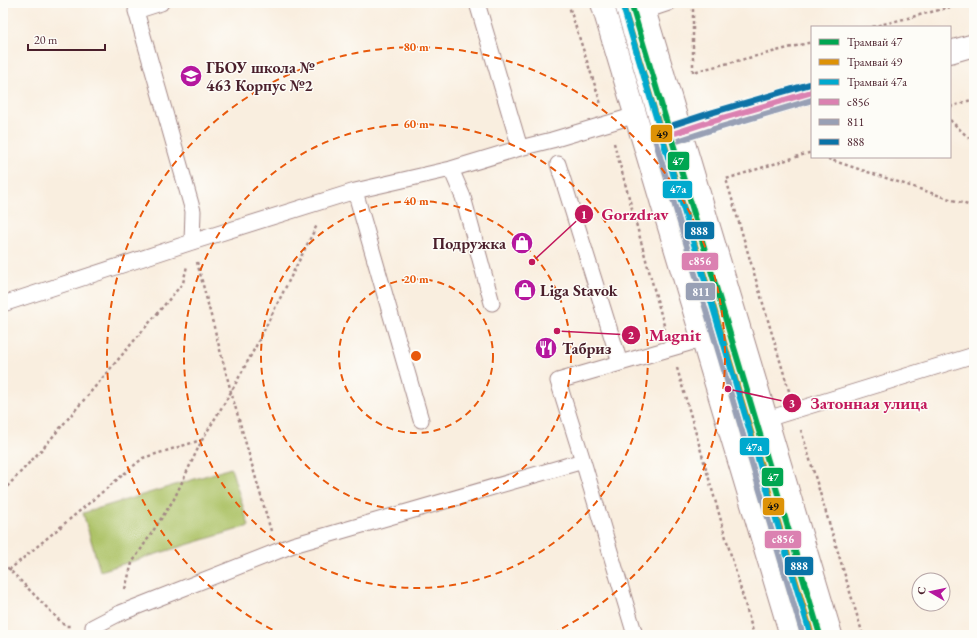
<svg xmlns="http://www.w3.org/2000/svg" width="977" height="638" viewBox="0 0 977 638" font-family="'EB Garamond',serif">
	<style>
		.green { fill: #adc368; stroke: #7c714a }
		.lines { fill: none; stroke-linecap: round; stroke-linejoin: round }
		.lane-casing { stroke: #a28685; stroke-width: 17 }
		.secondary-casing { stroke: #a28685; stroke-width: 24 }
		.path { stroke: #a28685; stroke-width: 2.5; stroke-dasharray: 3 3; stroke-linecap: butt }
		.lane { stroke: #fff; stroke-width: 15 }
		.secondary { stroke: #fff; stroke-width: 22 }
		.bus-1-casing { stroke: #fdfcf7; stroke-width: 9 }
		.bus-2-casing { stroke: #fdfcf7; stroke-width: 9 }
		.bus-3-casing { stroke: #fdfcf7; stroke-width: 9 }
		.bus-1 { stroke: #db81b1; stroke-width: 6 }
		.bus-2 { stroke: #98a0b5; stroke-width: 6 }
		.bus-3 { stroke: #0973a7; stroke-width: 6 }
		.tram-1-casing { stroke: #fdfcf7; stroke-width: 9 }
		.tram-2-casing { stroke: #fdfcf7; stroke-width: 9 }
		.tram-3-casing { stroke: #fdfcf7; stroke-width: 9 }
		.tram-1 { stroke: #00a651; stroke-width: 6 }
		.tram-2 { stroke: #dd9206; stroke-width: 6 }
		.tram-3 { stroke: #00a9ce; stroke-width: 6 }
		.ring { fill: none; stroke: #e8590c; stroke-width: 2; stroke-dasharray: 7 5 }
		.labels { text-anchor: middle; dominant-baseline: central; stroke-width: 3; stroke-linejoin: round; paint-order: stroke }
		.poi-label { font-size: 16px; font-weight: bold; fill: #4a1f2b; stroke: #fdfcf7; text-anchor: start }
		.centre { fill: #e8590c; stroke: #fdfcf7; stroke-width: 2 }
		.ring-label { font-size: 12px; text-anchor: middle; font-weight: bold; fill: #e8590c; stroke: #fdfcf7; stroke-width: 3; stroke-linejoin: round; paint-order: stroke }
		.leader { fill: none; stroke: #c2185b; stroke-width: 1.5 }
		.callout-dot { fill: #c2185b; stroke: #fdfcf7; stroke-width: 1.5 }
		.mark-label { font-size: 12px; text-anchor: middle; font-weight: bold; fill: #fff }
		.callout-label { font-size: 17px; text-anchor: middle; font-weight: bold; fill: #c2185b; stroke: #fdfcf7; stroke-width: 3; stroke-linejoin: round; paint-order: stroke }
		.line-badge { stroke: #fdfcf7; stroke-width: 1.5 }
		.badge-label { font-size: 11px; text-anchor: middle; font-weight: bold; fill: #fff }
		.pale-badge-label { font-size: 11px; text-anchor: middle; font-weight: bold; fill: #111 }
	</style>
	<rect width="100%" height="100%" fill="#fdfcf7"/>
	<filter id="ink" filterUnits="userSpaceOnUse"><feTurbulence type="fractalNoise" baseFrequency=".025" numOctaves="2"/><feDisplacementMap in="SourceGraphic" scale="8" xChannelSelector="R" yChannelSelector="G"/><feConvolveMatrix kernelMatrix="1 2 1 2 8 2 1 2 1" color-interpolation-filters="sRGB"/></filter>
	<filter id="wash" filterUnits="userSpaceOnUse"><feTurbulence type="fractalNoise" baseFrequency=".012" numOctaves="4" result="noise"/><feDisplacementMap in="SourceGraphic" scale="16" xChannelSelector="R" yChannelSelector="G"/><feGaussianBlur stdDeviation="0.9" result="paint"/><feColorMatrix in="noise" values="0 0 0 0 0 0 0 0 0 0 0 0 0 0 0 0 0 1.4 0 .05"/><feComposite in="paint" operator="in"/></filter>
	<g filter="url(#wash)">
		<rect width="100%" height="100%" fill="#f9eedf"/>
		<path class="green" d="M231,468L249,526L100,571L83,513Z"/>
	</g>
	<g filter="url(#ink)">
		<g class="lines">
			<g class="lane-casing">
				<path id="lane" d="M161,3L136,11L193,211L192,242
					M477,3L520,148
					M622,3L811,635
					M645,11L669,3
					M558,164L620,363
					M451,169L463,197L492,303
					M355,191L421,420
					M3,304L192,242L355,191L451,169L520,148L552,140L636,115
					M767,419L974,355
					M583,461L635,635
					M93,635V627L118,614L293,545L583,461L558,381L703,339"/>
			</g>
			<g class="secondary-casing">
				<path id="secondary" d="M602,3L791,635
					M642,3L831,635
					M950,52L974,45
					M644,143L709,122L812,92"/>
			</g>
			<path class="path" d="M568,3L601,104
				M693,3V72L812,42
				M872,27L967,3
				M950,107L974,99
				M950,120L974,143
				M614,143L665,329
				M822,157L974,207
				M197,262L231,392L271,531
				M677,368L754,635
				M789,391L726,179L812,152
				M801,430L863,635
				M3,491L44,447L183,283L187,266
				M3,563L65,626H72
				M9,570L143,458L201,440
				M125,589L132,563L174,499L202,440L231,392L256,346L317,225"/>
			<use href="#lane" class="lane"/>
			<use href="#secondary" class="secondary"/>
			<g class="bus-1-casing">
				<path id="bus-1" d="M663,137L811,635
					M663,137L709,122L812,92"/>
			</g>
			<g class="bus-2-casing">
				<path id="bus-2" d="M655,139L803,635
					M665,145L711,130L812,100"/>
			</g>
			<g class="bus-3-casing">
				<path id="bus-3" d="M661,129L707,114L810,84
					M671,135L819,633"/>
			</g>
			<use href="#bus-1" class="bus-1"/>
			<use href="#bus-2" class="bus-2"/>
			<use href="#bus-3" class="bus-3"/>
			<g class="tram-1-casing">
				<path id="tram-1" d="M631,3L820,635"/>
			</g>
			<g class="tram-2-casing">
				<path id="tram-2" d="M623,5L812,635"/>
			</g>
			<g class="tram-3-casing">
				<path id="tram-3" d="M622,3L810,633"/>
			</g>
			<use href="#tram-1" class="tram-1"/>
			<use href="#tram-2" class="tram-2"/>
			<use href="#tram-3" class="tram-3"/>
		</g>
	</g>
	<g class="ring">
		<circle cx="416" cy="356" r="77"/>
		<circle cx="416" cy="356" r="155"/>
		<circle cx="416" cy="356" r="232"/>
		<path d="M283 635A309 309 0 1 1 549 635"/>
	</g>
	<defs>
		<g id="school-disc" transform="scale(1.15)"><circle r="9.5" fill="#b5179e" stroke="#fdfcf7"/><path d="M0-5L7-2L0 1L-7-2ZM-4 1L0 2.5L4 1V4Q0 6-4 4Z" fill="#fff"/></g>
		<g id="shop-disc" transform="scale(1.15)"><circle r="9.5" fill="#b5179e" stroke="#fdfcf7"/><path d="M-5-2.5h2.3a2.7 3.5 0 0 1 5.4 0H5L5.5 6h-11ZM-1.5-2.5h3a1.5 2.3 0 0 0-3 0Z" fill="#fff"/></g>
		<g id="restaurant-disc" transform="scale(1.15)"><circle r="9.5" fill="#b5179e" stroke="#fdfcf7"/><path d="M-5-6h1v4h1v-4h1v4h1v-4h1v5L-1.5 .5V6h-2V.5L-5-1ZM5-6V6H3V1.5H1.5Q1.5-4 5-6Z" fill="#fff"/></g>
	</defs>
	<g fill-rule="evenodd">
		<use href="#school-disc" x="191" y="76"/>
		<use href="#shop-disc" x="522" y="243"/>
		<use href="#shop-disc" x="525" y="290"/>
		<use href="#restaurant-disc" x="546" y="348"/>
	</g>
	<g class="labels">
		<g class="poi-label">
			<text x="206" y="67">ГБОУ школа №<tspan x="206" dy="18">463 Корпус №2</tspan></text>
			<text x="506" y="243" text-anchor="end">Подружка</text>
			<text x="540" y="290">Liga Stavok</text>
			<text x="562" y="348">Табриз</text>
		</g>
	</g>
	<circle cx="416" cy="356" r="6" class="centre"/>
	<g class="ring-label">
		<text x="416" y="51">80 m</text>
		<text x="416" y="128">60 m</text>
		<text x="416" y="205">40 m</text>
		<text x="416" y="283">20 m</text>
	</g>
	<path class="leader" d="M532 262L584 214M557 331L631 335M728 389L792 403"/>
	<g class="callout-dot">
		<circle cx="532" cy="262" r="4"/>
		<circle cx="557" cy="331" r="4"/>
		<circle cx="728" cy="389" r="4"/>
		<circle cx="584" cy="214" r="10"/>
		<circle cx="631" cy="335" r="10"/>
		<circle cx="792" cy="403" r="10"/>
	</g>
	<g class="mark-label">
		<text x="584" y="219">1</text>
		<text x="631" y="339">2</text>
		<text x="792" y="407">3</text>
	</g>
	<g class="callout-label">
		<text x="635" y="220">Gorzdrav</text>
		<text x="675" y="341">Magnit</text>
		<text x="869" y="409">Затонная улица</text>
	</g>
	<g class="line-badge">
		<rect x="650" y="124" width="23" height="19" rx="4" fill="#dd9206"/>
		<rect x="667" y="151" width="23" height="20" rx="4" fill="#00a651"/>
		<rect x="662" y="180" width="31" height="19" rx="4" fill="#00a9ce"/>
		<rect x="684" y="221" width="31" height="19" rx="4" fill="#0973a7"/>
		<rect x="681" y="252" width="38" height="19" rx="4" fill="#db81b1"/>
		<rect x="685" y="282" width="31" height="19" rx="4" fill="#98a0b5"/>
		<rect x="739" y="437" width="31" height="19" rx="4" fill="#00a9ce"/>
		<rect x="761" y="467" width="23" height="20" rx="4" fill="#00a651"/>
		<rect x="762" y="497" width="23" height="19" rx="4" fill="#dd9206"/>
		<rect x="764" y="530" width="38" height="19" rx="4" fill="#db81b1"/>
		<rect x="784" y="556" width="30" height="20" rx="4" fill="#0973a7"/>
	</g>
	<g class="badge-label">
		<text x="678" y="165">47</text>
		<text x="678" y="193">47а</text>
		<text x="699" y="235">888</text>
		<text x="700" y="265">с856</text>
		<text x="701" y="296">811</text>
		<text x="754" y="451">47а</text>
		<text x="773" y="481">47</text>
		<text x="783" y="543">с856</text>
		<text x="799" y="570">888</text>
	</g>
	<g class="pale-badge-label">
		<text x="662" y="138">49</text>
		<text x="773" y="510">49</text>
	</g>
	<rect width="977" height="638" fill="none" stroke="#fdfcf7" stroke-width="16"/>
	<rect x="811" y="26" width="140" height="132" fill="#fdfcf7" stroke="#b5a4a5"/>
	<rect x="819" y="39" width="20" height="6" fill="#00a651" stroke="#b5a4a5"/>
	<text x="847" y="46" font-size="12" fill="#4a1f2b">Трамвай 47</text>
	<rect x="819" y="59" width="20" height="6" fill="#dd9206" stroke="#b5a4a5"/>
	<text x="847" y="66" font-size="12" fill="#4a1f2b">Трамвай 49</text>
	<rect x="819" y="79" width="20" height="6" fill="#00a9ce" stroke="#b5a4a5"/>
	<text x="847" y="86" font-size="12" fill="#4a1f2b">Трамвай 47а</text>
	<rect x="819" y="99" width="20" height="6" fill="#db81b1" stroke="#b5a4a5"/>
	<text x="847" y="106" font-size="12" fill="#4a1f2b">с856</text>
	<rect x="819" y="119" width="20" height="6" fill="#98a0b5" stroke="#b5a4a5"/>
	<text x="847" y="126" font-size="12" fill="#4a1f2b">811</text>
	<rect x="819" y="139" width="20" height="6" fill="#0973a7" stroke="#b5a4a5"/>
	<text x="847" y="146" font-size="12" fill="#4a1f2b">888</text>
	<g transform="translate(931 592) rotate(279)"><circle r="19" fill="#fdfcf7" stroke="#b5a4a5"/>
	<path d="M0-3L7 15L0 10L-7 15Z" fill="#b5179e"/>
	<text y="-6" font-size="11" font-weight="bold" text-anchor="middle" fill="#4a1f2b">С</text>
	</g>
	<path d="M28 44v6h77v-6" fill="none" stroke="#4a1f2b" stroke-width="2"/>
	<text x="34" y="44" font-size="12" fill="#4a1f2b" stroke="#fdfcf7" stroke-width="3" paint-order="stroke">20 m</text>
</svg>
